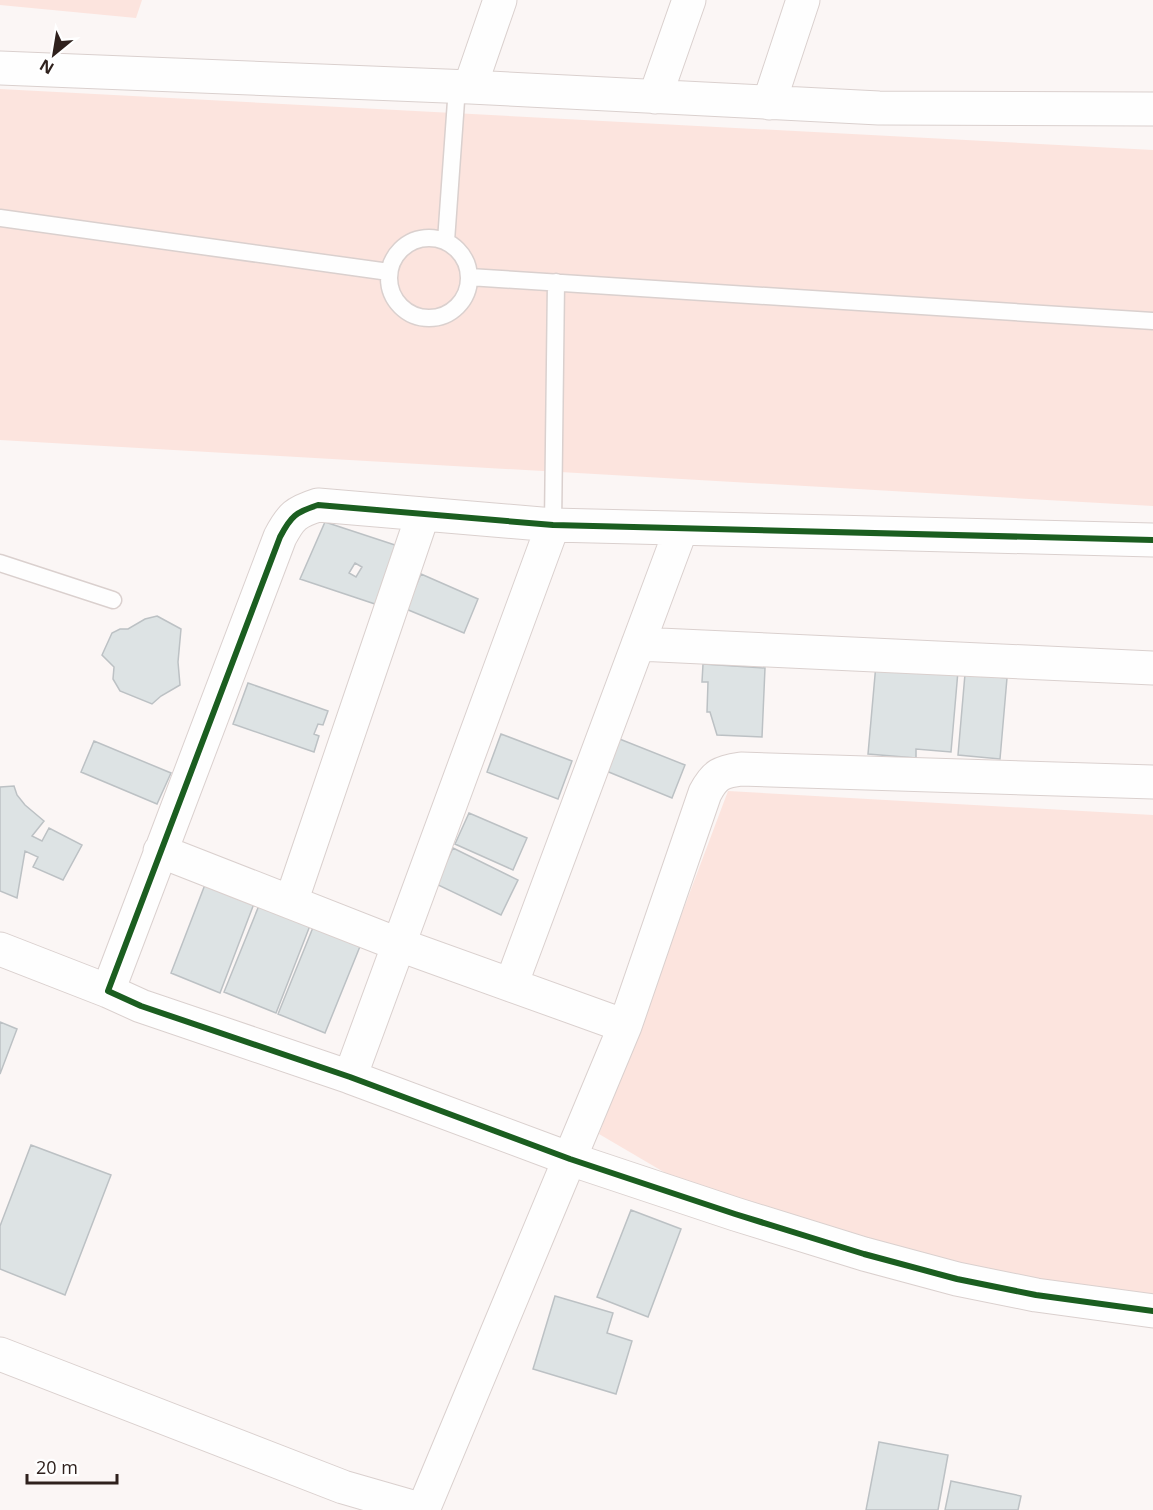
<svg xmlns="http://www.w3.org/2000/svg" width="1153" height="1510" viewBox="0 0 1153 1510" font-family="'Open Sans',sans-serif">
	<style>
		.green { fill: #fce4de }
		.building { fill: #dde3e4; stroke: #bcc1c4; stroke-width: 1.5; fill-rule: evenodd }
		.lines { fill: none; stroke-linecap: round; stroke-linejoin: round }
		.service-casing { stroke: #dad0ce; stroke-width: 19 }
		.minor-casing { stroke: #dad0ce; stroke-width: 35 }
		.service { stroke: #fefefe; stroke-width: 16 }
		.minor { stroke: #fefefe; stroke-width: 33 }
		.cycleway-casing { stroke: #fff; stroke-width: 10 }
		.cycleway { stroke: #1b5e20; stroke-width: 6 }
	</style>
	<rect width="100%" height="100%" fill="#fbf6f5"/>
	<path class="green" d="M0,0H142L136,18L0,5Z
		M0,89L1153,150V506L0,440Z
		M728,791L1153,815V1306L957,1279L691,1188L599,1134Z"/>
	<path class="building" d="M325,522L401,547L375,604L300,579ZM355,563L362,567L356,577L349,573Z
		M421,574L478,599L464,633L406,609Z
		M157,616L181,629L178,662L180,685L161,696L152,704L120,691L113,679L114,667L102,655L112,633L120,629H128L145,619Z
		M703,664L765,668L762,737L717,735L710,712H707L708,682H702Z
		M876,664L958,671L951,752L916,749V758L868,754Z
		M965,674L1007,678L1000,759L958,755Z
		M248,683L328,711L323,725L318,724L314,734L319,736L314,752L233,724Z
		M501,734L572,761L558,799L487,772Z
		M612,736L685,765L672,798L599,768Z
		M94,741L171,773L157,804L81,772Z
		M14,786L17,795L25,805L44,821L32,836L42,841L49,828L82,845L63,880L33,867L38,857L25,851L17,898L0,891V787Z
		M469,813L527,838L513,870L455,844Z
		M453,848L518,880L501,915L436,884Z
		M206,882L255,901L220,993L171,973Z
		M260,903L311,923L276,1013L224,992Z
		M314,925L361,944L325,1033L278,1014Z
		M0,1022L17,1029L0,1074Z
		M31,1145L111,1175L65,1295L0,1269V1226Z
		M631,1210L681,1229L648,1317L597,1297Z
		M555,1296L613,1313L607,1333L632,1341L616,1394L533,1369Z
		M879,1442L948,1455L938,1510H866Z
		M951,1481L1021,1496L1018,1510H945Z"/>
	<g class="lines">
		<g class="service-casing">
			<path id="service" d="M0,218L389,272
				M389 278a40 40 0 1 1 80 0a40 40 0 1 1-80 0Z
				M446,241L457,87
				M469,277L1153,321
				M553,525L556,282
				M0,563L113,600"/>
		</g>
		<g class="minor-casing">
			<path id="minor" d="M0,68L470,87L879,108L1153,109
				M470,87L500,0
				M655,97L689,0
				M769,103L803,0
				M1153,540L553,525L318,505C296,512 291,516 280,537L108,991L141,1006L350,1077L570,1159L735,1214L864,1254L957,1279L1036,1295L1153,1311
				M638,644L1153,668
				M160,851L400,945L625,1026
				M291,902L423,514
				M0,949L108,991
				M511,985L681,529
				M350,1077L553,525
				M0,1354L343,1487L423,1510
				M423,1510L625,1026L705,793C715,774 721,772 741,769L1153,782"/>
		</g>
		<use href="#service" class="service"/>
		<use href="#minor" class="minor"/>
		<g class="cycleway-casing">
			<path id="cycleway" d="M1153,540L553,525L318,505C296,512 291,516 280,537L108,991L141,1006L350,1077L570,1159L735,1214L864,1254L957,1279L1036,1295L1153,1311"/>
		</g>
		<use href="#cycleway" class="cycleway"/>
	</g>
	<g transform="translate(54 54) rotate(210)" stroke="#ffffff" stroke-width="4.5" paint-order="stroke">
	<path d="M0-4.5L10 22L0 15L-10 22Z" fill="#2f211d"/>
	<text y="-9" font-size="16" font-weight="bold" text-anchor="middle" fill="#2f211d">N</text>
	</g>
	<path d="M27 1474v9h90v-9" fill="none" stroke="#2f211d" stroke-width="3"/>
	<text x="36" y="1474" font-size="18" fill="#2f211d" stroke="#ffffff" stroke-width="4.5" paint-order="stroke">20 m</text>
</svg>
